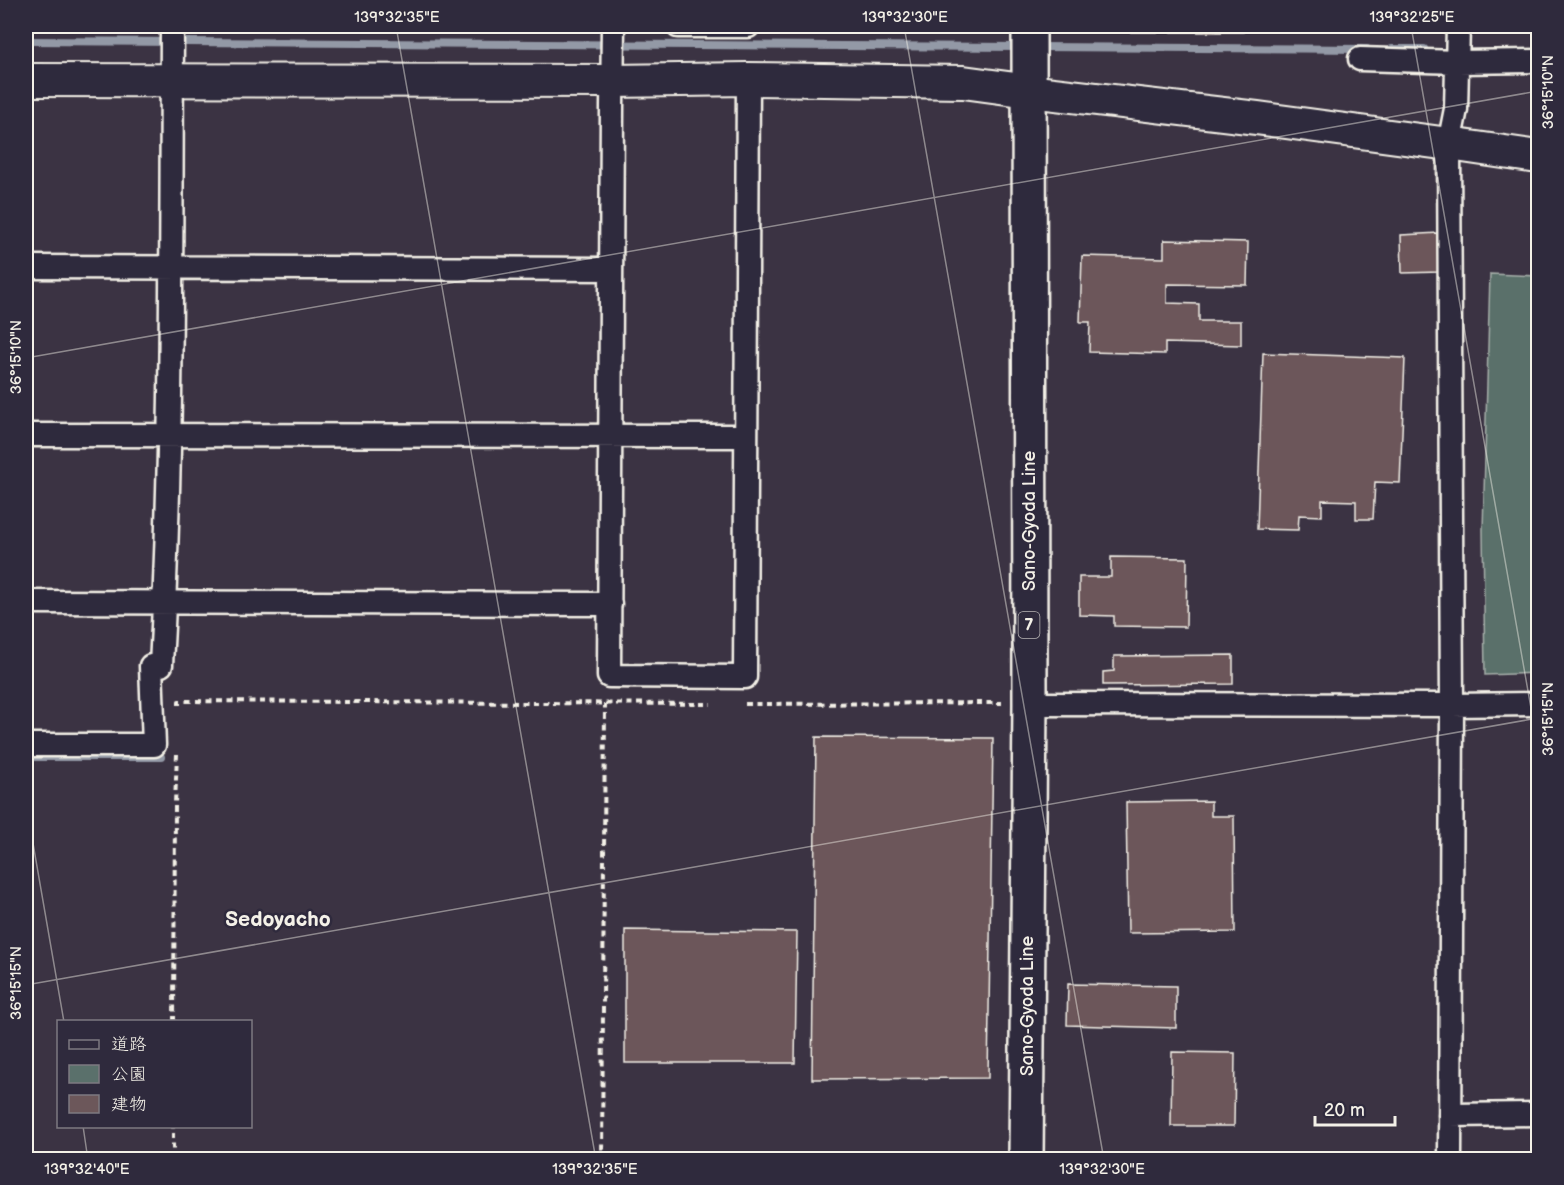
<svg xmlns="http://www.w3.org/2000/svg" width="1564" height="1185" viewBox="0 0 1564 1185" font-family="'Balsamiq Sans','Klee One',sans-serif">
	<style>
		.green { fill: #5a706b; stroke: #a7b0aa; stroke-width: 1.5 }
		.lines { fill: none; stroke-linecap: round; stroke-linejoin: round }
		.stream { stroke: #9399a6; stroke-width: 8 }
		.building { fill: #6c575a; stroke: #f4f1e8; stroke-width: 1.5 }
		.street-casing { stroke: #f4f1e8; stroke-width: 27 }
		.secondary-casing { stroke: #f4f1e8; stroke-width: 36 }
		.primary-casing { stroke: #f4f1e8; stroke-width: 38 }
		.path { stroke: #f4f1e8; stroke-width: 4; stroke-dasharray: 6 4.5; stroke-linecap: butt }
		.street { stroke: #2f2a3d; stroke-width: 22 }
		.secondary { stroke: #2f2a3d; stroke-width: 32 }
		.primary { stroke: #2f2a3d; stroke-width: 33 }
		.ticks { fill: none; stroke: #f4f1e8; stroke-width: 1.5; stroke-opacity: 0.45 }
		.labels { text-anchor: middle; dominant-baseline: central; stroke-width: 5; stroke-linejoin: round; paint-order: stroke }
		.shield { fill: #2f2a3d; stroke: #b9b5b5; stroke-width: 1.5 }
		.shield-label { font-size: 16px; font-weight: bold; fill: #f4f1e8 }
		.street-label { font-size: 18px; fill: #f4f1e8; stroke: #2f2a3d }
		.quarter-label { font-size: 21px; font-weight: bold; fill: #f4f1e8; stroke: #2f2a3d }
		.neatline { fill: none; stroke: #f4f1e8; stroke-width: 2 }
		.ticks-label { font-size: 15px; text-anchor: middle; fill: #f4f1e8 }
	</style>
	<rect width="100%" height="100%" fill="#3b3343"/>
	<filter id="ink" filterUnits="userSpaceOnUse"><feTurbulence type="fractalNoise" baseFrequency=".0167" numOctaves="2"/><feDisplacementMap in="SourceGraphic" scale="12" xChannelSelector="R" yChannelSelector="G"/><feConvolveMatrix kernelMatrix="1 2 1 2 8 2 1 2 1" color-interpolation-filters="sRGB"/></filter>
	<g filter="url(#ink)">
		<path class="green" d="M1490,274L1538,276V673L1485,675L1483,530Z"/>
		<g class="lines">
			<path class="stream" d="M26,41L1022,47
				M1035,47L1367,49
				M1392,49H1424
				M26,757H161"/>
		</g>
		<path class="building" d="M1084,26H1243V32H1084Z
			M1439,233L1440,272L1402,273L1401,235Z
			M1164,240L1248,242L1247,285L1167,284V303L1199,304V321H1241V345L1165,343V354L1089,352L1090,322H1080L1082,256L1164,258Z
			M1263,353L1405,358L1400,483L1375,482L1373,519H1356V501L1322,500V516L1299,515L1298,530L1257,529Z
			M1111,557L1187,558L1186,627L1114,626V616L1079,615V577H1111Z
			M1233,655V684L1103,685V672L1114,671V656Z
			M816,737L993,738L988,1078L812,1079Z
			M1211,801V816H1234L1235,932L1128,933L1126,802Z
			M625,930L797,932L795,1063H625Z
			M1068,984L1176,986V1028L1067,1025Z
			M1172,1052L1235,1053L1234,1126H1171Z"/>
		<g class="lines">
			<g class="street-casing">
				<path id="street" d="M613,26L612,107L609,676L745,677L748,79
					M678,26H748
					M1360,59L1458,62L1538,61
					M26,267L611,269
					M26,435L746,436
					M26,602L610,604
					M1030,704L1452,705L1538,704
					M26,745H154L151,666L161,665C173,452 171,239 172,26
					M1450,1115L1538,1114
					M1450,1160L1452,705L1449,144L1456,109L1458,26"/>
			</g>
			<g class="secondary-casing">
				<path id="secondary" d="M26,80L612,81L748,79L963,82L1029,91L1257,118L1449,144L1538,157"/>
			</g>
			<g class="primary-casing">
				<path id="primary" d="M1026,1160L1030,704L1029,26"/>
			</g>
			<path class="path" d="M745,704L1002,703
				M179,705V701L711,704
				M174,1022L175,804L177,754
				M173,1160V1126
				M602,1160L605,704"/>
			<use href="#street" class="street"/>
			<use href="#secondary" class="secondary"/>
			<use href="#primary" class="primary"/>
		</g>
	</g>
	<path class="ticks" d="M396,26L596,1160M904,26L1104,1160M1411,26L1538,748M26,358L1538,91M26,803L64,1022M26,985L1538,718M83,1126L88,1160"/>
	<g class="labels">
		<rect class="shield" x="1018.5" y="612" width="21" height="26" rx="4.5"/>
		<g class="shield-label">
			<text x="1029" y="625">7</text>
		</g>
		<g class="street-label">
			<text transform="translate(1029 521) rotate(-90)">Sano-Gyoda Line</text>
			<text transform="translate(1027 1006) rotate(-90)">Sano-Gyoda Line</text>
		</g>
		<g class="quarter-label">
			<text x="278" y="919">Sedoyacho</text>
		</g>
	</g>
	<rect width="1564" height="1185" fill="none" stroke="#2f2a3d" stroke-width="66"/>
	<rect x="57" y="1020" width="195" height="108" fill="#2f2a3d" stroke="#7e7a81" stroke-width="1.5"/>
	<rect x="69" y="1040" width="30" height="9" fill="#2f2a3d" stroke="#7e7a81" stroke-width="1.5"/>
	<text x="111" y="1050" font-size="18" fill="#f4f1e8">道路</text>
	<rect x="69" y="1065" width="30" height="18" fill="#5a706b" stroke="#7e7a81" stroke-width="1.5"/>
	<text x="111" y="1080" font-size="18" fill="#f4f1e8">公園</text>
	<rect x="69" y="1095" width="30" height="18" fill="#6c575a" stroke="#7e7a81" stroke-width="1.5"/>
	<text x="111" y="1110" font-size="18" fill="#f4f1e8">建物</text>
	<path d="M1315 1116v9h80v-9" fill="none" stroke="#f4f1e8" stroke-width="3"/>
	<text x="1324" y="1116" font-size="18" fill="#f4f1e8" stroke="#2f2a3d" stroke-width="4.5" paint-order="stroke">20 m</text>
	<rect x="33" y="33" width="1498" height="1119" class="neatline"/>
	<g class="ticks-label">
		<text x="397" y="22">139°32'35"E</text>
		<text x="905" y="22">139°32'30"E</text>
		<text x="1412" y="22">139°32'25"E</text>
		<text transform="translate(1548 92) rotate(-90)" y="5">36°15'10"N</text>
		<text transform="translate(16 357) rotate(-90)" y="5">36°15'10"N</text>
		<text transform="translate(1548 719) rotate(-90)" y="5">36°15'15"N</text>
		<text transform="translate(16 983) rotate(-90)" y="5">36°15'15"N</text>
		<text x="87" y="1174">139°32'40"E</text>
		<text x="595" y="1174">139°32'35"E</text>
		<text x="1102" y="1174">139°32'30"E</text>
	</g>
</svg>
